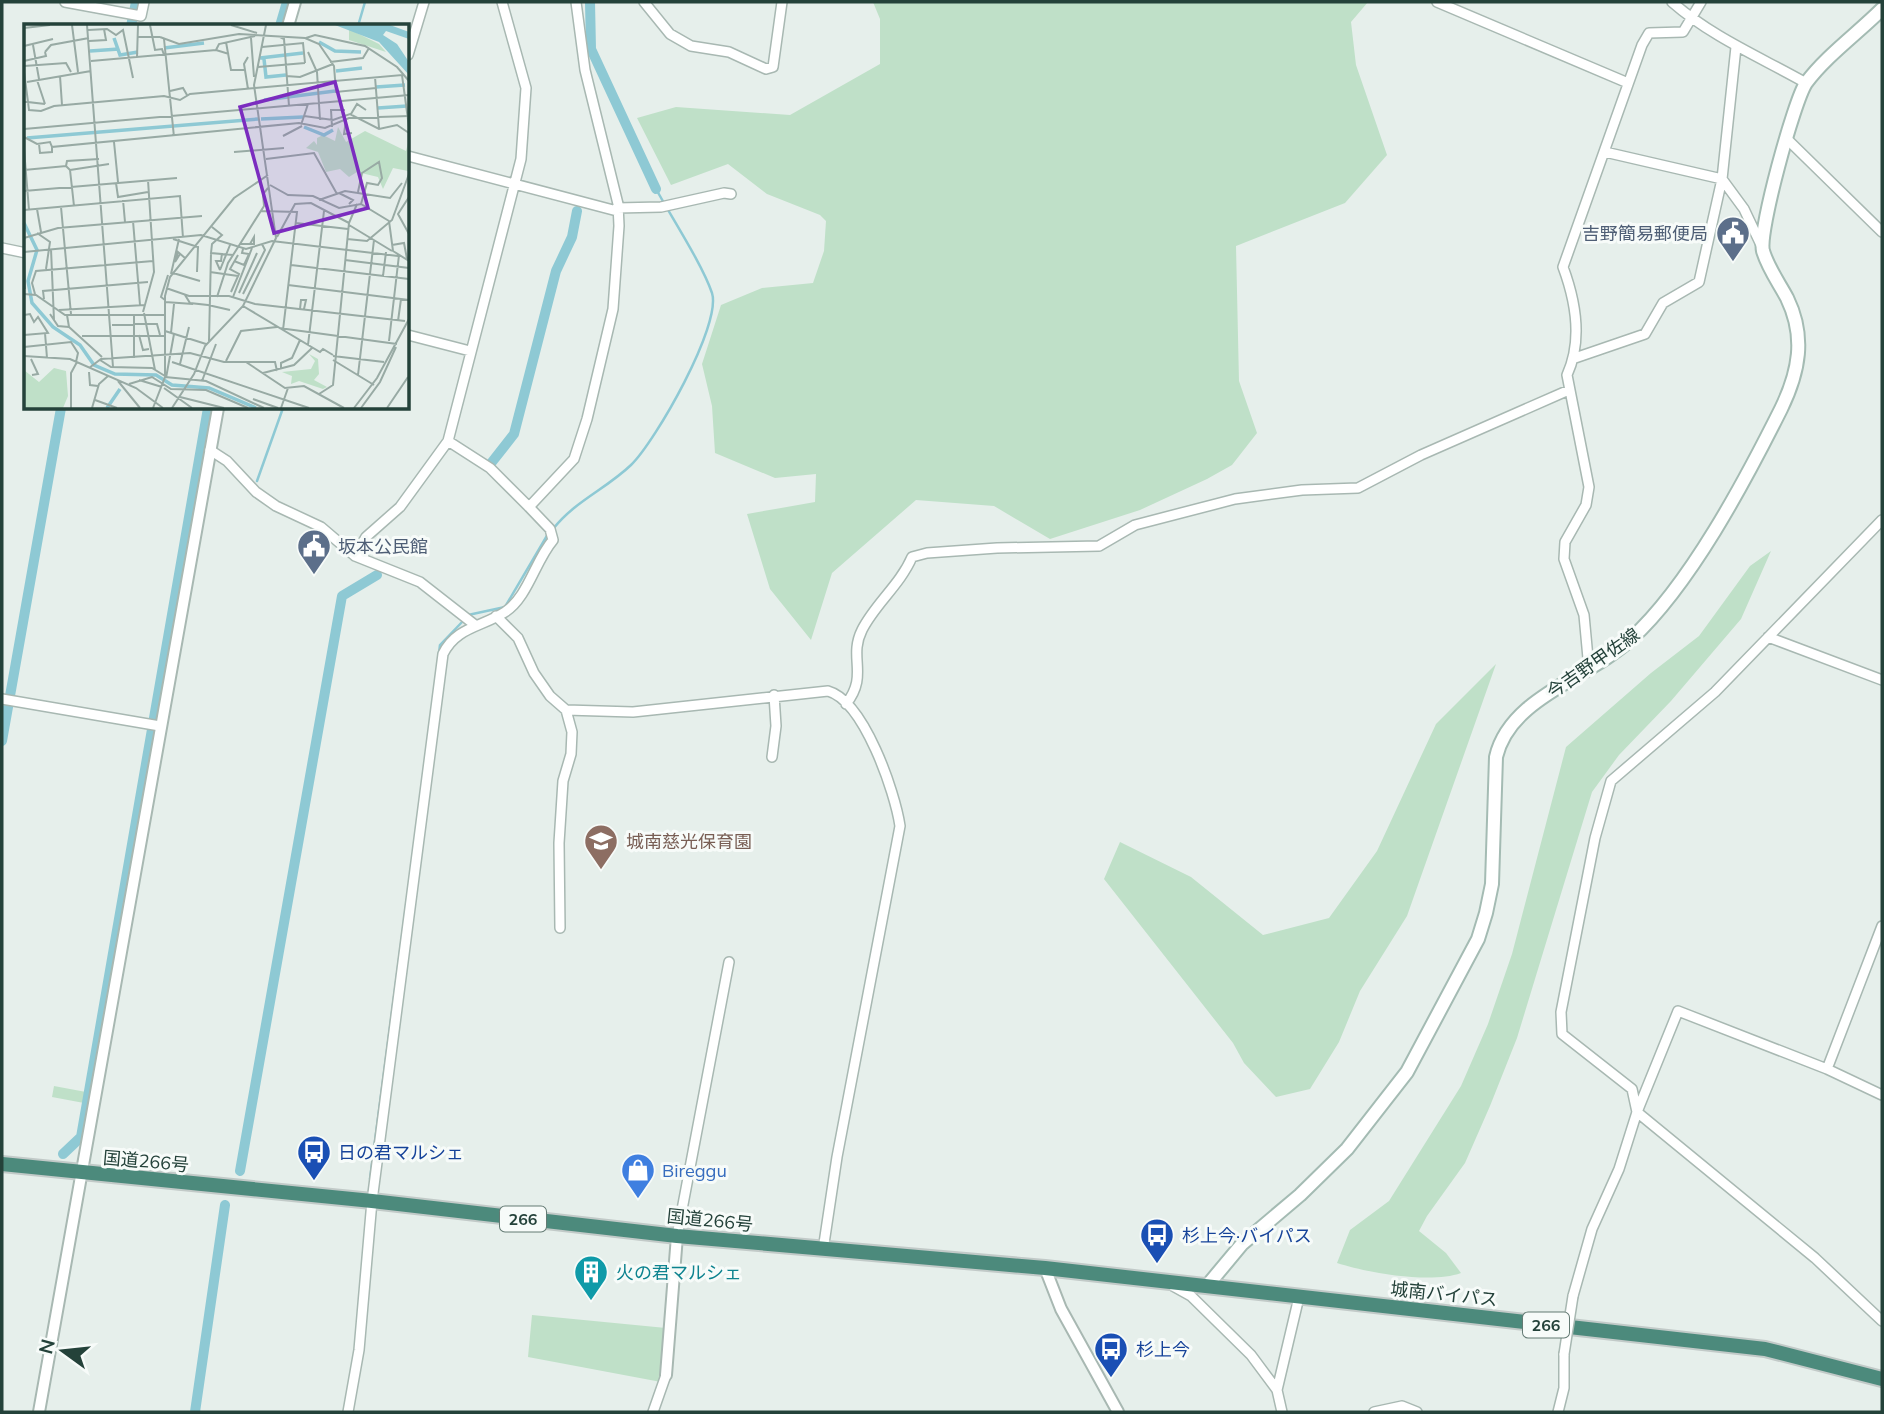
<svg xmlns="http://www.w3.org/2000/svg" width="1884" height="1414" viewBox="0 0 1884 1414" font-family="Mulish,'Noto Sans JP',sans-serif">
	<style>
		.green { fill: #bfe0c8 }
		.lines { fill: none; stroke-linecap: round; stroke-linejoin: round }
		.stream { stroke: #8ec9d4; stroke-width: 2.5 }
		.canal { stroke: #8ec9d4; stroke-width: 10 }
		.minor-casing { stroke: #a8b8b2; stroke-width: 12 }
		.tertiary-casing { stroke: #a8b8b2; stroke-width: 14 }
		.secondary-casing { stroke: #a4bbb3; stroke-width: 16 }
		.trunk-casing { stroke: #c2cac8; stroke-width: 18 }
		.minor { stroke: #fff; stroke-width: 9 }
		.tertiary { stroke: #fff; stroke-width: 10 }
		.secondary { stroke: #fff; stroke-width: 12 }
		.trunk { stroke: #4c8a7c; stroke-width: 14 }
		.minor-bridge-casing { stroke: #a8b8b2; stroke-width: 12; stroke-linecap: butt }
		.minor-bridge { stroke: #fff; stroke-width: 9 }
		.labels { text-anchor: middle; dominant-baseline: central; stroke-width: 6; stroke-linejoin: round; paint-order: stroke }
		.shield { fill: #f7fbf9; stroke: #637a73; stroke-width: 2 }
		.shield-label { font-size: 16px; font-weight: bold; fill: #24423a }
		.service-label { font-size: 18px; fill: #4e5e75; stroke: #f7fbf9; text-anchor: end }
		.street-label { font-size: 18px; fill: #24423a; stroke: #f7fbf9 }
		.education-label { font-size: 18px; fill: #785e54; stroke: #f7fbf9; text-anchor: start }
		.transit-label { font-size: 18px; fill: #164399; stroke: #f7fbf9; text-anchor: start }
		.shop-label { font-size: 18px; fill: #366cbe; stroke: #f7fbf9; text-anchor: start }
		.culture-label { font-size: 18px; fill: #0d838f; stroke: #f7fbf9; text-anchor: start }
		.inset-river { fill: none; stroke: #8ec9d4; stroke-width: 3.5 }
		.inset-road { fill: none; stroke: #98aaa4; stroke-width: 2 }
		.view { fill: #7b2cbf; fill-opacity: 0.15; stroke: #7b2cbf; stroke-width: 3.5 }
		.inset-edge { fill: none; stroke: #24423a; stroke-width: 3.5 }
	</style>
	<rect width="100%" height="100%" fill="#e6efeb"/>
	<path class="green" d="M873,2H1368L1351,22L1356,65L1387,155L1345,203L1236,246L1239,381L1257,433L1232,465L1207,479L1140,510L1050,539L994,506L916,500L832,573L811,640L770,589L747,514L815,502L816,474L775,478L715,453L712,406L702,364L721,305L762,288L813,283L824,251L826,221L820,215L767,194L728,164L671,185L637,118L676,107L790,115L880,64V19Z
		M1771,551L1741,619L1671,701L1619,755L1592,792L1517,1038L1490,1106L1465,1163L1427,1216L1419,1231L1446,1253L1461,1273C1431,1284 1368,1273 1337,1263L1350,1230L1389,1201L1461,1086L1488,1024L1512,954L1566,747L1651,673L1699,636L1750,566Z
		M1496,664L1407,916L1360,991L1339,1042L1310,1089L1276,1097L1244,1063L1233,1043L1104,879L1120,842L1191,877L1263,935L1329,918L1377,851L1436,724Z
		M54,1086L86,1092L84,1103L52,1097Z
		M532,1315L666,1328L661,1382L528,1357Z"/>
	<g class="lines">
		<path class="stream" d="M358,26L365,2
			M408,67V72
			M257,481L283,408
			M553,529C575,501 606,489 631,465C655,442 722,325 712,293C702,264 672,218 656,189
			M468,615L505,607L548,534
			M439,653L440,645L464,620
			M370,1179L407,899"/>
		<path class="canal" d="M590,2L591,49L656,189
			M131,26L136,2
			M280,26L287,2
			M492,462L514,434L556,271L572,237L577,211
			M2,741L61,408
			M63,1154L81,1137L208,408
			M240,1171L342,596L377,575
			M195,1412L225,1205"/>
		<g class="minor-casing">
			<path id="minor" d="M65,2L141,16L144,2
				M644,2L670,34L691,46L729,52L766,69L773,67L782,2
				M1437,2L1628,83
				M1672,2C1712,37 1760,57 1806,83
				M408,55L424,2
				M1787,139L1882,232
				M1605,152L1722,179L1736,47
				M408,156L617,211
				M617,208L661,207L724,193L731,194
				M2,248L26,253
				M408,335L470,351
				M1575,358L1645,334L1663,303L1699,282L1722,179L1744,209L1762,247
				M448,441L490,468L529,507
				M210,450L227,461L256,492L276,506L321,527L355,556L420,582L475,625
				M1882,520L1715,692L1611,781L1595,838L1561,1012L1562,1034L1632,1089L1637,1112L1815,1258L1882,1321
				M355,556L366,537L400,507L448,441L521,159L526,88L502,2
				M496,616L518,638L534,673L550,696L566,710L572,732L571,754L563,781L559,843L560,928
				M1768,637L1882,680
				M1589,669L1584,615L1564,559L1565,542L1586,505L1589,487L1567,375C1583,340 1576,302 1563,267L1642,45L1649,33L1683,32L1701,2
				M2,699L160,726
				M846,704C869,675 848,658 862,630C875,604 900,585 912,557L927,553L997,548L1099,546L1135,525L1235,499L1302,490L1358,488L1421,455L1569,390
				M566,710L633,712L828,691C864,701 895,792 900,826L837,1157L823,1250
				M772,757L776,726L774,695
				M1827,1069L1882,926
				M677,1236L729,962
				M1173,1286L1191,1296L1251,1355L1277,1390
				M1573,1296L1592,1229L1619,1169L1637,1112L1678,1011L1827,1069L1882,1095
				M348,1412L359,1350L372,1201L443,654C456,627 482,627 505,612C528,597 535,561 553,540L550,529L529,507L574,459L587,419L613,309L619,226L618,204L585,70L576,2
				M653,1412L666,1375
				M1282,1412L1277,1390L1299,1297
				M1374,1412L1402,1406L1417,1412
				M1558,1412L1564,1388V1354"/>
		</g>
		<g class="tertiary-casing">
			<path id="tertiary" d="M288,26L295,2
				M1045,1268L1061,1309L1118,1412
				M666,1375L677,1236
				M39,1412L218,408"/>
		</g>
		<g class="secondary-casing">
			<path id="secondary" d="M1207,1286L1242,1244L1300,1195L1347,1149L1407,1072L1478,939L1486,913L1492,884L1496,757C1510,697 1589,678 1631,639C1690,585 1745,481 1781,409C1799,372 1806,337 1787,298C1779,283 1768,268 1763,251C1758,232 1794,101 1806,83C1826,56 1858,33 1882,9"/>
		</g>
		<g class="trunk-casing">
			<path id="trunk" d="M2,1164L372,1201L677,1236L1045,1268L1765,1349L1882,1379"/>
		</g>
		<use href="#minor" class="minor"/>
		<use href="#tertiary" class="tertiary"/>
		<use href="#secondary" class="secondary"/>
		<use href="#trunk" class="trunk"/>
		<g class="minor-bridge-casing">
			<path id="minor-bridge" d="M1564,1354L1573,1296"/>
		</g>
		<use href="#minor-bridge" class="minor-bridge"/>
	</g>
	<defs>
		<g id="civic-pin" transform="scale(1.75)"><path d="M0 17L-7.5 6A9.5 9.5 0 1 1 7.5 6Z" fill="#5c6f8a" stroke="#f7fbf9"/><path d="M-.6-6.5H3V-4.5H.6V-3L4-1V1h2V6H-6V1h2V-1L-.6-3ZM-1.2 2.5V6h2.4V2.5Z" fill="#fff"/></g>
		<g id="school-pin" transform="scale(1.75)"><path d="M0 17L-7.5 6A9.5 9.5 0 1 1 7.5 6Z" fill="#8d6e63" stroke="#f7fbf9"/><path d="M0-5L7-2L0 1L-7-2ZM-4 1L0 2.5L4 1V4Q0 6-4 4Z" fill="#fff"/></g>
		<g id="bus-pin" transform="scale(1.75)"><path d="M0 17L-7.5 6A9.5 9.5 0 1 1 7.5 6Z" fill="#1a4fb4" stroke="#f7fbf9"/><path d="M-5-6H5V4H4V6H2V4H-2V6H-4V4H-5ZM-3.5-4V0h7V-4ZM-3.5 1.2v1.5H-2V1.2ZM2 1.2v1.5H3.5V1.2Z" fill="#fff"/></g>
		<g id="shop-pin" transform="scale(1.75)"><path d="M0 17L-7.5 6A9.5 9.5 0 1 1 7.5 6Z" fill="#3f7fe0" stroke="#f7fbf9"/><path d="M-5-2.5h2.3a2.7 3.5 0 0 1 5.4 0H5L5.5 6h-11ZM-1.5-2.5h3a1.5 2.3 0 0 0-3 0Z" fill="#fff"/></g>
		<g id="building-pin" transform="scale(1.75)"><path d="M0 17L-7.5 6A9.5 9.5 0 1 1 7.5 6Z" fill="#0f9aa8" stroke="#f7fbf9"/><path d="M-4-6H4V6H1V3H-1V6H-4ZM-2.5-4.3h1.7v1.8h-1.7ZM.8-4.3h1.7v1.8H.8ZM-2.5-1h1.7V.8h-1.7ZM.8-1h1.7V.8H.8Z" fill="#fff"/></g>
	</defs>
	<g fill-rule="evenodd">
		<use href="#civic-pin" x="1733" y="233"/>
		<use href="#civic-pin" x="314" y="546"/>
		<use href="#school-pin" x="601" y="841"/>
		<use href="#bus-pin" x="314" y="1152"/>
		<use href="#shop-pin" x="638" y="1170"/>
		<use href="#bus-pin" x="1157" y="1235"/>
		<use href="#building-pin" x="591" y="1272"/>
		<use href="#bus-pin" x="1111" y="1349"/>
	</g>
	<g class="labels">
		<g class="shield">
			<rect x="500" y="1206.5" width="46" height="25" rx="5"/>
			<rect x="1523" y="1312.5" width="46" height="25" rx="5"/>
		</g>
		<g class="shield-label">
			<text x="523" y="1219">266</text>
			<text x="1546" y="1325">266</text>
		</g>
		<g class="service-label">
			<text x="1708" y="233">吉野簡易郵便局</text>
			<text x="338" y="546" text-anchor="start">坂本公民館</text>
		</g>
		<g class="street-label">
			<text transform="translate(1593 663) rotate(-35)">今吉野甲佐線</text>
			<text transform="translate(146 1161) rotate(5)">国道266号</text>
			<text transform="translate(710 1220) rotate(6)">国道266号</text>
			<text transform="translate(1444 1294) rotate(6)">城南バイパス</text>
		</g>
		<g class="education-label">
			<text x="626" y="841">城南慈光保育園</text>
		</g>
		<g class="transit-label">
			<text x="338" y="1152">日の君マルシェ</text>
			<text x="1182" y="1235">杉上今·バイパス</text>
			<text x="1136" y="1349">杉上今</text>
		</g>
		<g class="shop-label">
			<text x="662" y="1170">Bireggu</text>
		</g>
		<g class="culture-label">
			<text x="616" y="1272">火の君マルシェ</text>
		</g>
	</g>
	<g transform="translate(24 24)">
		<rect width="385" height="385" fill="#e6efeb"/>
		<path d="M325,5L355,20L362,28L325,16ZM314,103L322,118L341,107L382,127L385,115L384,147L369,144L359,165L354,153L333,148L325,153L316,145L302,148L294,128L282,124L290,117L293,121V114L299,111L311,117ZM285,330L294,335L295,350L290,356L303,363L299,365L275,357L267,360L268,352L258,348L287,345L291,337ZM30,344L42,347L44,372L39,384H0V346L15,358Z" fill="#bfe0c8"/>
		<path d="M311,1H366L385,8V15L362,7L359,11L373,20L385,38V51L355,18Z" fill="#8ec9d4"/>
		<path class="inset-river" d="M90,14L96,31L114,28M295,18L311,27L337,28M140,24L180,19M66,27L95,25M236,34L279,29M240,35L242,53L262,51M312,47L338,44M352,63L381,61M240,76L311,67M354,84L383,82M237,95L279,93M280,103L300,111L309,106M3,114L234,95M0,199L13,226L4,257L8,279L29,303L56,321L70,341L91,350L132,351L148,361L185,364L232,384M83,384L96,365"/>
		<path class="inset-road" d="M48,1L54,48M63,1L89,343M126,1L131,26L138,25L140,31M207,1L233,9M0,4L26,1M64,6L83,5L92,11L99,6L109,54M114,13H136M136,13L155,20L215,10L281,14L295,20L310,42L312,68L352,64M256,13L260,15L265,82M227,14L230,53M282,14L291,11L341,22L373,43L385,57M140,15L150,113M65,17L82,16L80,5M202,18L207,46H221M9,21L15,55M0,22L29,15M238,23L279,19L281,39M192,26L195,20L231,12M21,28L27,21L65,14M284,28L293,48L296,96M113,33L114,1M0,37L22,32L21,28M67,37L192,26L205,30M306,38L339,34L345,24M0,42L42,39L47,48M234,43L281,39M0,48L4,78L21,80M36,52L38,81M262,52L276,53L309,40M351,53L355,104M13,56L21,80M3,58L67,47M231,64L378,51L385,103M224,65L220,40L224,33M146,67L159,64L163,71M0,78H4L5,86L17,87L30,82L140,72L156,76L166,70L231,64M327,90L333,80L342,86M280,92L309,96L326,90L355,105L373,101L385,109M322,96L320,110L328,109M277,101L284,80M308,103L307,86H321M0,105L385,71M259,112L278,102M0,113L13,120L26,118L28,123M90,118L94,158M15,120L16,129L28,128V123L275,99L301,104L325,94L385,92M0,125L5,186M210,128L260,124M242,135L290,129L313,170M42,142L43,137L75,135M0,146L42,142L46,146L50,182M46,146L85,140M92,159L94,173L124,168M246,161L264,171L289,172L315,184L337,180L365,197L369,227L385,237M0,167L153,154M334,168L338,149L355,138L358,154L354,161L343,159L337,180M315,169L329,176L325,180M385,173L374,190L385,210M99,176L101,198M295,176L321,167L366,174L378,159M37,183L47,290M13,185L17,208M0,186L156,172L159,214M237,187L273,188L259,306M109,197L116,281M272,199L324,205M325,201L368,227M188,203L198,211L188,220L187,229L209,231M13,209L26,218L22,245M253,213L271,180L287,179L325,199M0,214L34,204L178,192M149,215L174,223L173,248M323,215L343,217L368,196L385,150M216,220H230V213L226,220M368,221L380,219L383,235M27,225L30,296M0,227L1,265M0,228L177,211L222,225L248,217L374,232M156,230L151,238L154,228L161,234M321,236L385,244M210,237L220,241L225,230L218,229L219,225M267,241L385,255M196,246L206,221M196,246L192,237H197L198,229M186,248L214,252M149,249L176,257M147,250L155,215M359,252L362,228M264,261L385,276M142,264L165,272H205L231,280L381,297M207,268L215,250L206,245L214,231M215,269L233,229M0,270L12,271L41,291H141M11,270L8,259L12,247L129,237M219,270L241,226L238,220M161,271L166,279L184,281M193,273L204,239L240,182L239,170L244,164M209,273L228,224M20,275L19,267L124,258M141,276L137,273L144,251M141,278L169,280M184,281L206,286M219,282L296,328L299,325L309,331M276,285L277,276H282L280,285M35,286L121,281M119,288L130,248L124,156M120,289L131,346M26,290L34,302L45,303M0,291L6,290L10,298L14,293L24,309L0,311M43,291L45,303L78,333M374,297L377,275M110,300H133L136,311M88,301H110M255,304L373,320M141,307L182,320M21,309L23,334M147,309L150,280M115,311L119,326L125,325M58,312H141M185,317L187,229M365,317L375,231M284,321L300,187M0,323L47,318L54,329L52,338M0,332L46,335L112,364L139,384M309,332L360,338M110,334V290M7,335L14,350L8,351M76,336L87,343L128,344L141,352M309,336L350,361M202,337L217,307L253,303M148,338L285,384M222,338L261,364L280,362L320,384M156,340L165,303M65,344L77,335L166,329L200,338H251L253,347M257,346V339L268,334L276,316M65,348L66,361L74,362M239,349L270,341L288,324M334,351L350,216M141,353L182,357L240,384M142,354L150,310M115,356L138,363M94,357L116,384M178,357L192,320M105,360L128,353L147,365L182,366L224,384M140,364L168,384M295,370L309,361L325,199L333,180M156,373L200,384M229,375L254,384M71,376L93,384M47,384V349L53,338M68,384L75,360L84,352M129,384L141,353V272L146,253L210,174L244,151M148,384L170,350L181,322L219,282L252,214L230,61L242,1M257,384L264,364M330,384L353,354L385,295M337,384L356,358L372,323M363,384L384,353"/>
		<path class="view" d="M311,58L344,184L250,209L216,83Z"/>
		<rect width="385" height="385" class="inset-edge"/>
	</g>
	<rect width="1884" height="1414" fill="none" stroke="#24423a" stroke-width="7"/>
	<g transform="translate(63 1351) rotate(285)" stroke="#f7fbf9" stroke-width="5" paint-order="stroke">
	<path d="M0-5L12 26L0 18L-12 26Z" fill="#24423a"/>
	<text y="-10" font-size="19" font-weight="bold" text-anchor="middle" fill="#24423a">N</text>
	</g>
</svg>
